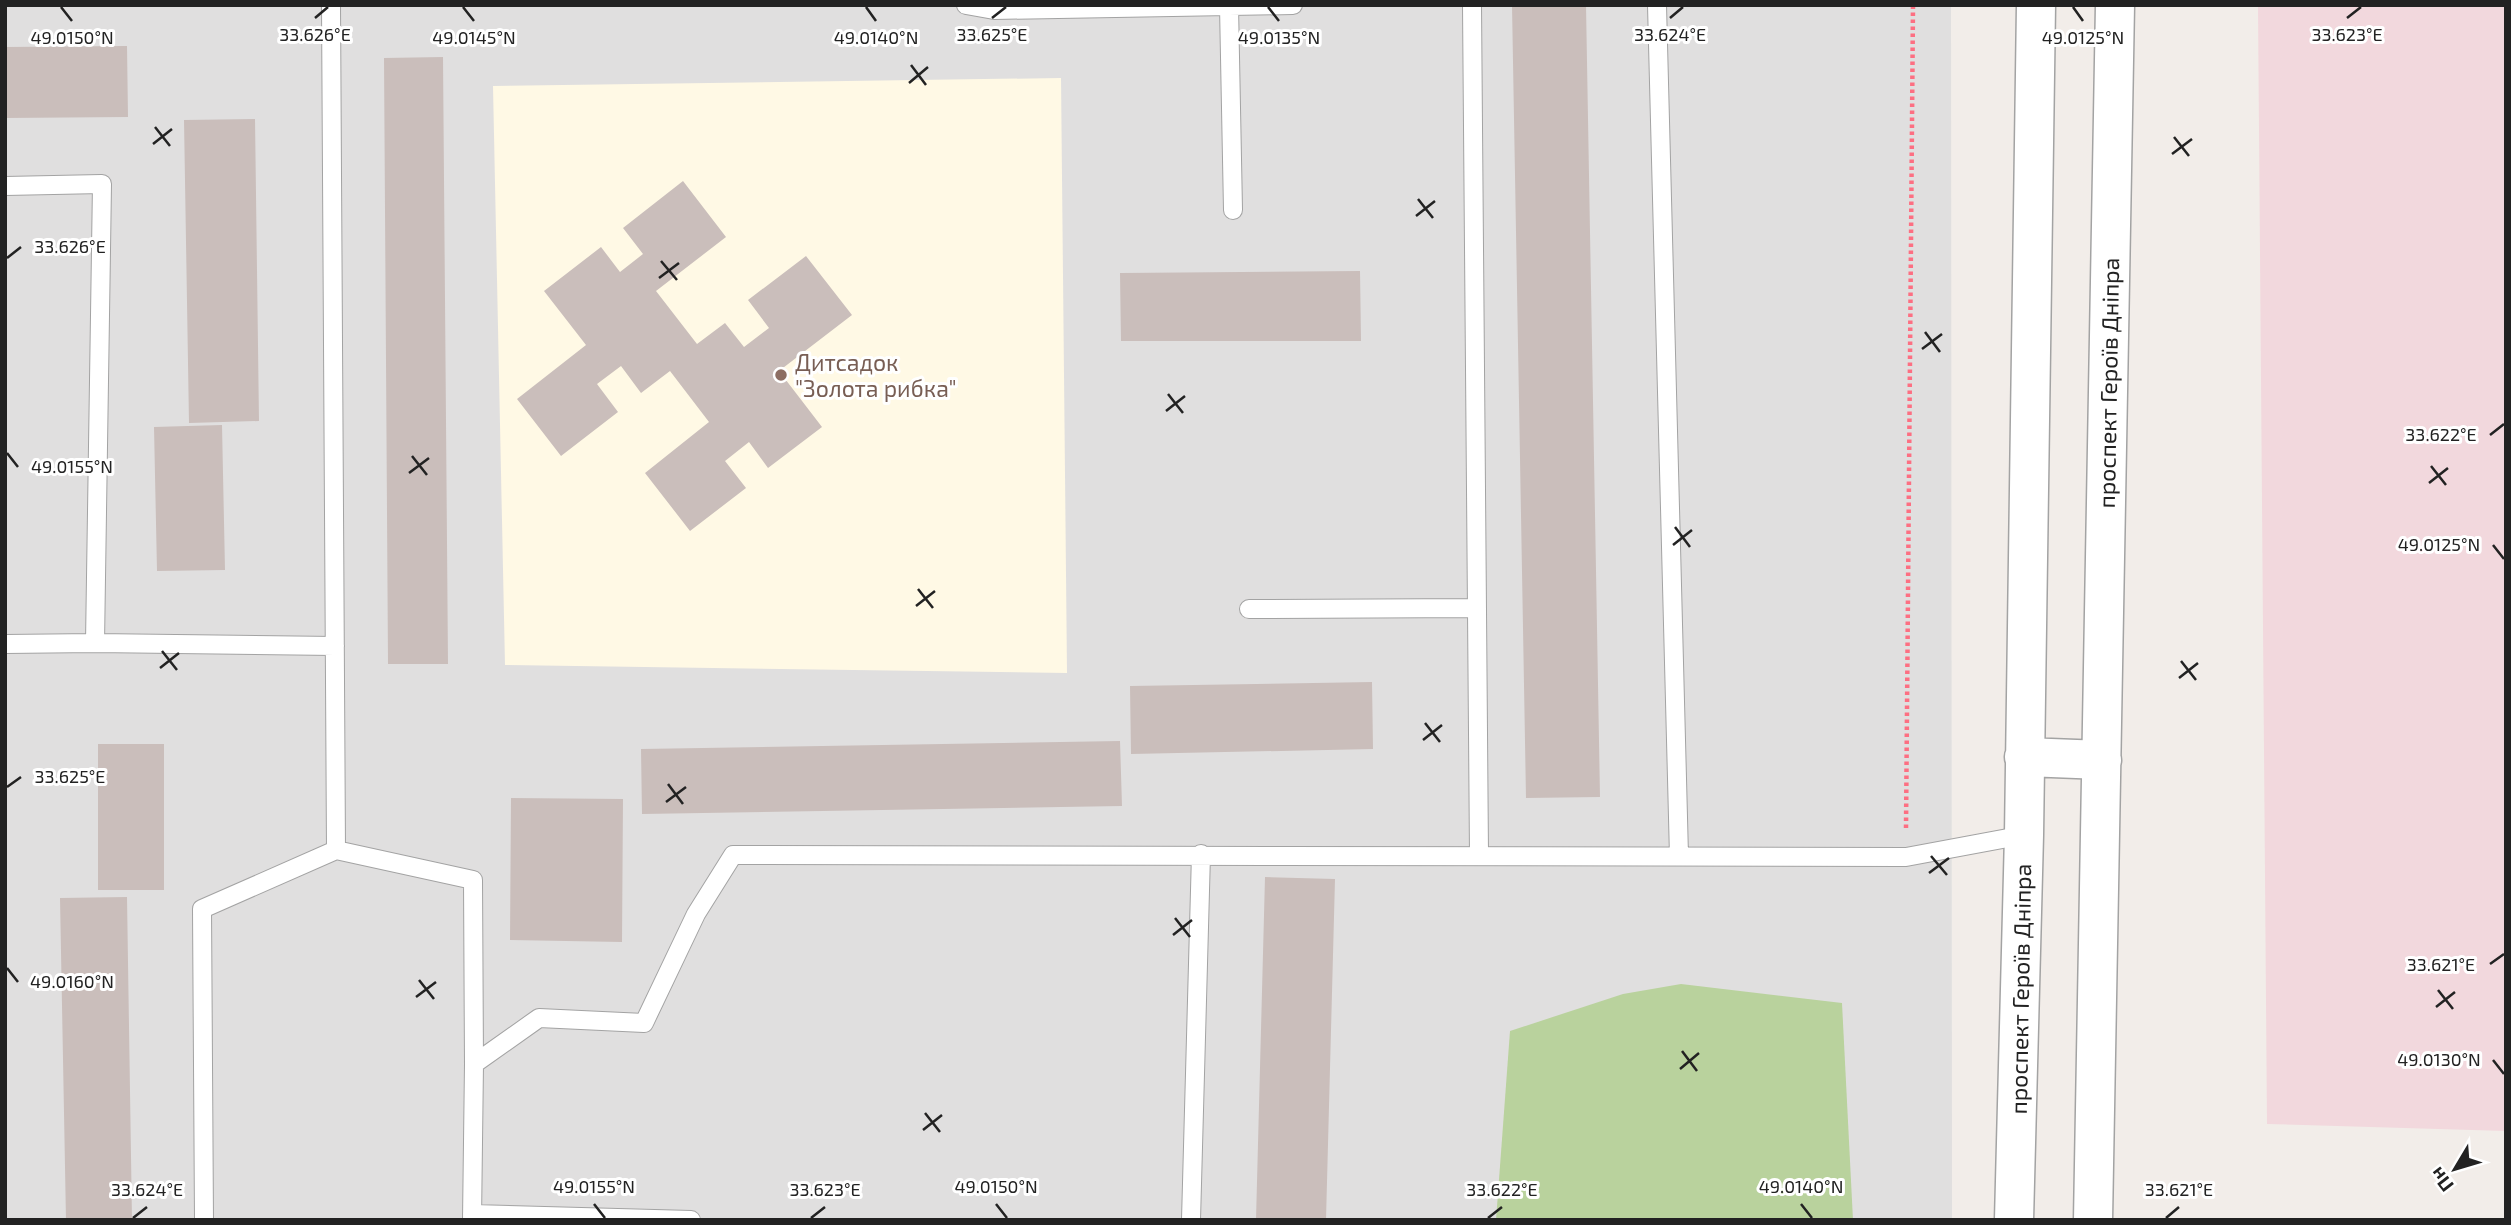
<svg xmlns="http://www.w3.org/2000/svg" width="2511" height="1225" viewBox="0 0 2511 1225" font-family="'Exo 2',sans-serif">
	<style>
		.residential { fill: #e0dfdf }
		.commercial { fill: #f2d8dd }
		.education { fill: #fff9e5 }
		.forest { fill: #b9d29d }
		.building { fill: #cabebb }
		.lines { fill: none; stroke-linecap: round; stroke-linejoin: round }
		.service-casing { stroke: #a3a3a3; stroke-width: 20 }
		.tertiary-casing { stroke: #a3a3a3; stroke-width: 41 }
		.path { stroke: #fd6f82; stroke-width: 4.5; stroke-dasharray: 3.5 3.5; stroke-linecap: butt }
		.service { stroke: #fff; stroke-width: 18 }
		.tertiary { stroke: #fff; stroke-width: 38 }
		.ticks { fill: none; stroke: #222; stroke-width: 2.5 }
		.education-dot { fill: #8d6e63; stroke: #fff; stroke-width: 2.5 }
		.labels { text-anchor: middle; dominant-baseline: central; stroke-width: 6; stroke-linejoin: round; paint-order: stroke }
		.education-label { font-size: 23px; fill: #785e54; stroke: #fff; text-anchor: start }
		.street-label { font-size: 23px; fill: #222; stroke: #fff }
		.ticks-label { font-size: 18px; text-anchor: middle; fill: #222; stroke: #fff; stroke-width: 6; stroke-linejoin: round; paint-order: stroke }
	</style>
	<rect width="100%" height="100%" fill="#f2ede9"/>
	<path class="residential" d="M5,5H1951L1952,1220H5Z"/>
	<path class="commercial" d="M2258,5H2506V1131L2267,1124Z"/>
	<path class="education" d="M1061,78L1067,673L505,665L493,86Z"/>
	<path class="forest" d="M1681,984L1842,1003L1853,1220H1496L1510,1031L1623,994Z"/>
	<path class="building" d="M1512,5H1586L1600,797L1526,798Z
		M127,46L128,117L5,118V47Z
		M443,57L448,664H388L384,58Z
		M255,119L259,421L189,423L184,120Z
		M683,181L726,237L656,291L697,344L725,323L744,347L769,328L748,300L806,256L852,315L779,371L822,427L768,468L749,442L725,461L746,488L690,531L645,473L709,422L670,371L641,393L621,366L597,384L618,412L561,456L517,399L586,345L544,291L601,247L620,272L643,254L623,228Z
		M1360,271L1361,341H1121L1120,273Z
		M222,425L225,570L157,571L154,427Z
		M1372,682L1373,749L1131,754L1130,686Z
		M1120,741L1122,806L642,814L641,749Z
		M98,744H164V890H98Z
		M511,798L623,799L622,942L510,940Z
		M1265,877L1335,879L1326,1220H1256Z
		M127,897L132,1220H66L60,898Z"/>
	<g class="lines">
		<g class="service-casing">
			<path id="service" d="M331,5L336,850L473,880L474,1064
				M966,5L994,10L1293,5
				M1472,5L1479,854
				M1657,5L1679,856
				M1229,6L1233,210
				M5,186L102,184L95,643L335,646
				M1249,609L1477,608
				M5,644L95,643
				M472,1214L691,1220
				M204,1220L202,909L336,850
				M472,1220L474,1064L539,1018L644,1023L696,914L733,855L1906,857L2024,835
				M1191,1220L1201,854"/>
		</g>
		<g class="tertiary-casing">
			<path id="tertiary" d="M2024,757L2102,760
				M2014,1220L2024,835L2036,5
				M2093,1220L2115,5"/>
		</g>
		<path class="path" d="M1906,828L1913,5"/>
		<use href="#service" class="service"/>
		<use href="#tertiary" class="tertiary"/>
	</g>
	<path class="ticks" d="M61,7L72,21M463,7L474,21M866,7L876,21M1268,7L1279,21M2073,7L2083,21M315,18L328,7M992,18L1006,7M1670,18L1683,7M2347,18L2361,7M911,65L926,85M909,83L928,67M155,127L170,146M2174,137L2189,156M153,144L172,129M2172,154L2192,139M1418,199L1433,218M1416,216L1435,201M7,258L21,247M661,261L677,280M659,278L679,263M1925,332L1940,352M1922,349L1942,334M1168,394L1183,413M1166,411L1185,396M2490,435L2504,424M7,453L18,467M412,456L427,475M2431,466L2446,485M409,473L429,458M2429,483L2448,468M1675,527L1690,547M1673,545L1692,530M2493,545L2504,559M918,589L933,608M916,606L935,591M162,651L177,670M2181,661L2196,680M160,668L179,653M2179,678L2198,663M1425,723L1440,742M1423,740L1442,725M668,784L683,804M7,787L21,777M666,802L686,787M1931,856L1947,875M1929,873L1949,858M1175,918L1190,937M1173,935L1192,920M2490,964L2504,954M7,968L18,982M419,980L434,999M2438,990L2453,1009M416,997L436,982M2436,1007L2455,992M1682,1051L1697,1071M2493,1060L2504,1074M1680,1069L1699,1053M925,1113L940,1132M923,1130L942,1115M594,1204L605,1218M996,1204L1007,1218M1801,1204L1812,1218M133,1218L147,1207M811,1218L825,1207M1488,1218L1502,1207M2166,1218L2179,1207"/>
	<circle class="education-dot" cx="781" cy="375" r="7"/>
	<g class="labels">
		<g class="education-label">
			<text x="795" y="362">Дитсадок<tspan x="795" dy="26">"Золота рибка"</tspan></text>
		</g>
		<g class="street-label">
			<text transform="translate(2108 383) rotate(-89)">проспект Героїв Дніпра</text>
			<text transform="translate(2020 989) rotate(-89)">проспект Героїв Дніпра</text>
		</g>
	</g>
	<g class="ticks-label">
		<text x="992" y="41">33.625°E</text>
		<text x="1670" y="41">33.624°E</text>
		<text x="2347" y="41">33.623°E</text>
		<text x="315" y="41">33.626°E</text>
		<text x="72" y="44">49.0150°N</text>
		<text x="474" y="44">49.0145°N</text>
		<text x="876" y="44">49.0140°N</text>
		<text x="1279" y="44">49.0135°N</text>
		<text x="2083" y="44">49.0125°N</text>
		<text x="70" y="253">33.626°E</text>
		<text x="2441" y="441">33.622°E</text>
		<text x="72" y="473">49.0155°N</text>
		<text x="2439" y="551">49.0125°N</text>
		<text x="70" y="783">33.625°E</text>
		<text x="2441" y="971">33.621°E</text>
		<text x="72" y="988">49.0160°N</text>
		<text x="2439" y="1066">49.0130°N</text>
		<text x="594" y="1193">49.0155°N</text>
		<text x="996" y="1193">49.0150°N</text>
		<text x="1801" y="1193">49.0140°N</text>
		<text x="147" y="1196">33.624°E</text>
		<text x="825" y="1196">33.623°E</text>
		<text x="1502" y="1196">33.622°E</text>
		<text x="2179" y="1196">33.621°E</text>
	</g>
	<rect width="2511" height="1225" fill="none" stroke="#222222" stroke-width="14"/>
	<g transform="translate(2455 1169) rotate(232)" stroke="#ffffff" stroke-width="5" paint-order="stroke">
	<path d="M0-5L12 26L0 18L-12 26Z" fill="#222222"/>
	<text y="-10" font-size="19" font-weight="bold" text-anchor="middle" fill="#222222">Пн</text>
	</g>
</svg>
